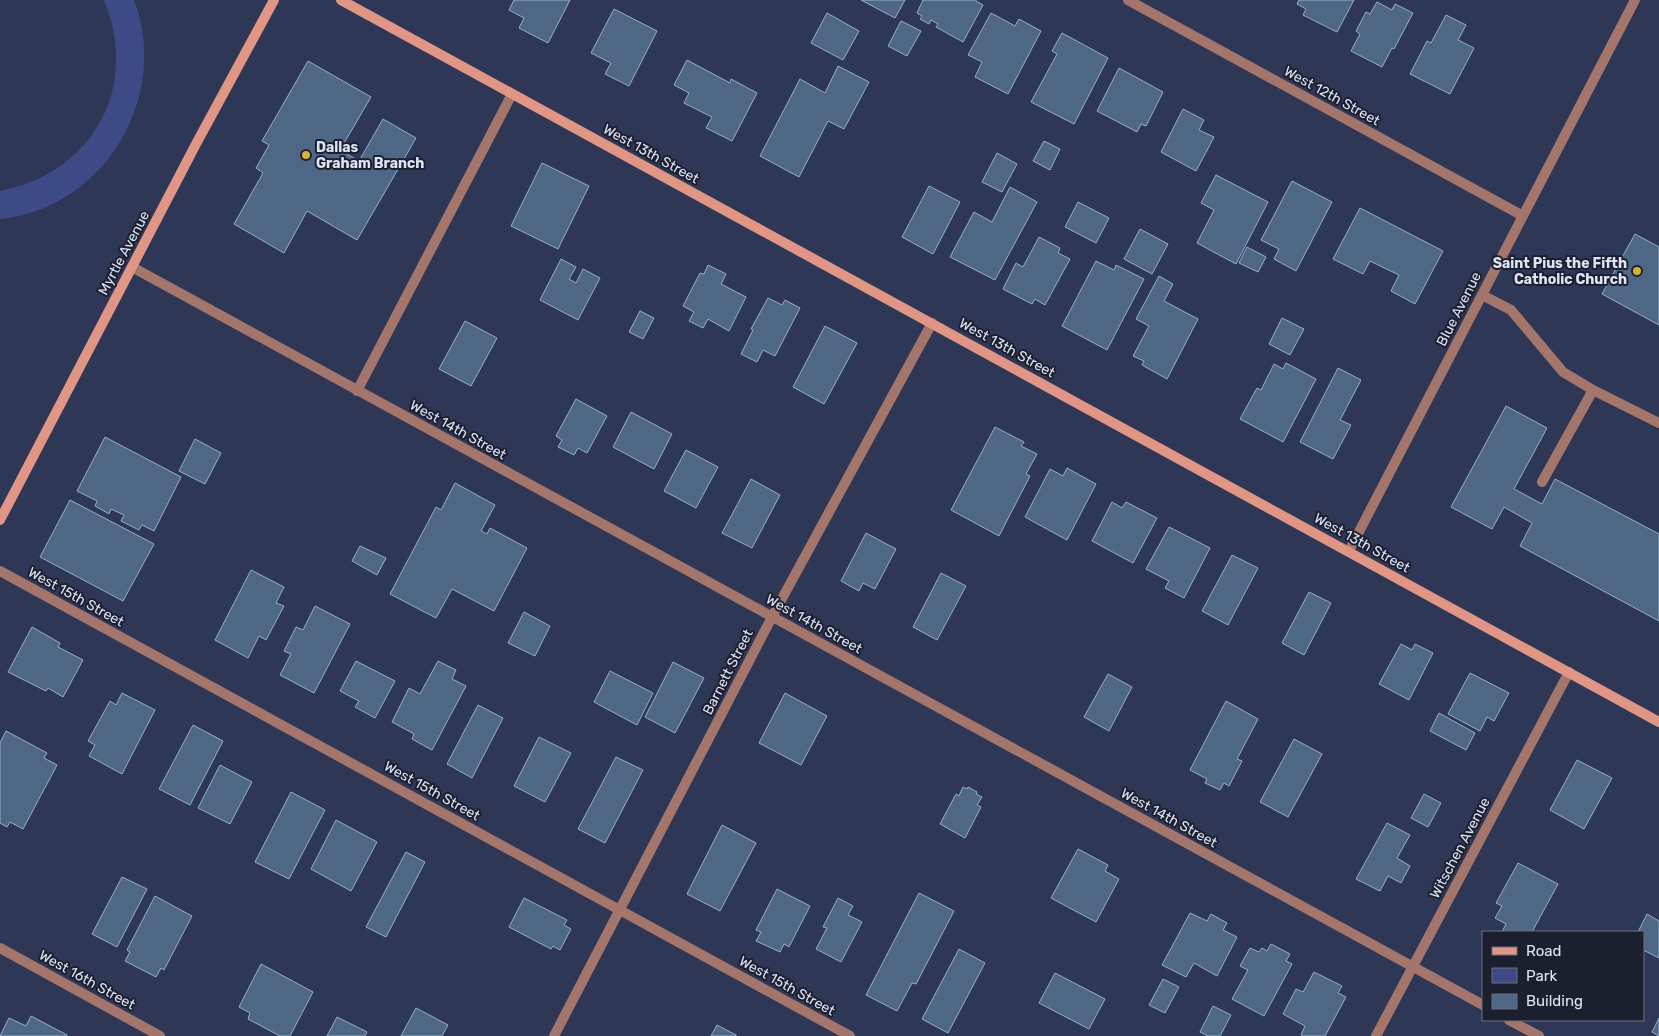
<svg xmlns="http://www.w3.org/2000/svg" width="1659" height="1036" viewBox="0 0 1659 1036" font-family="Rubik,sans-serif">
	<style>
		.green { fill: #3d4a86 }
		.building { fill: #4e6784; stroke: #93afcf }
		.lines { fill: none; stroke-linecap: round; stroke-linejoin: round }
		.lane { stroke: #a4756a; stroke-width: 10 }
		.street { stroke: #a4756a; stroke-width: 10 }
		.secondary { stroke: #e09585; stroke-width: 10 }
		.poi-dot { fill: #d8b434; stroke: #1c202e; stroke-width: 2 }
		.labels { text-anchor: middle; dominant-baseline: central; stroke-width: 4; stroke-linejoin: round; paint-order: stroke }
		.street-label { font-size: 14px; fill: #dee4f8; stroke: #1c202e }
		.poi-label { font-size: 14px; font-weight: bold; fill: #dee4f8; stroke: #1c202e; text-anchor: start }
	</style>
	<rect width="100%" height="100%" fill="#2f3756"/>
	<path class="green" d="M104,0H134C171,97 104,209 0,219V191C93,173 140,88 104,0Z"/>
	<path class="building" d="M514,0H570L548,43L519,28L524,18L509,10Z
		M861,0H905L895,18Z
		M923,0H976V1L983,5L963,42L936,27L938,24L931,20L929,24L920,19L922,16L917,13Z
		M1299,0H1354L1337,32L1303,15L1306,9L1297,4Z
		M1377,2L1392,10L1395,4L1413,13L1394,49L1392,48L1382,67L1351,51L1360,34L1356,31L1366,12L1370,14Z
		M614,9L657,31L629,86L605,74L611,63L591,53Z
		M827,13L859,31L843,60L811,43Z
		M991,13L1015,26L1019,19L1041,31L1008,94L975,77L982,62L968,55Z
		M1446,15L1466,25L1458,40L1474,48L1450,94L1410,74L1427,41L1431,43Z
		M901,21L921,31L907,56L888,46Z
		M1062,33L1108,58L1074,124L1031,102L1057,54L1052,51Z
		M687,60L730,83L731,79L757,93L732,141L706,128L712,117L684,103L689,93L674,85Z
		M308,61L371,97L340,150L359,161L383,119L416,138L357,240L307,211L284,253L234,224L263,173L256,168L269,145L262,141Z
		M838,66L869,82L844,129L828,121L799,177L760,156L800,79L825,93Z
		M1119,68L1163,92L1146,126L1141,124L1137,132L1097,111Z
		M1183,109L1204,120L1199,130L1214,137L1196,171L1161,152Z
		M1044,141L1060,149L1050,170L1033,161Z
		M997,153L1017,164L1002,192L982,182Z
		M542,163L589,186L558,249L511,226Z
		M1216,175L1268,202L1236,264L1197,243L1214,210L1201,203Z
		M1292,181L1332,202L1296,271L1274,259L1279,249L1261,240Z
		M929,186L960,202L933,254L902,237Z
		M1010,187L1037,202L995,280L950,257L974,212L992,222Z
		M1078,202L1109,218L1096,243L1065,227Z
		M1360,208L1443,251L1415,304L1391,291L1399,275L1370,261L1363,274L1333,259Z
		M1140,229L1168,244L1152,274L1124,259Z
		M1635,234L1659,247V325L1602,294Z
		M1039,237L1060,248L1058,253L1070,259L1045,305L1035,299L1032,304L1003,289L1016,263L1023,267Z
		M1247,247L1266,257L1258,272L1239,263Z
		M561,259L576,267L569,279L576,283L583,269L600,278L578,320L540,300Z
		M1096,261L1114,270L1116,265L1144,279L1107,350L1062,326Z
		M708,265L726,274L721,284L746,297L729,331L708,319L703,328L689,321L694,312L683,306L700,273L704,274Z
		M1159,276L1173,284L1164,301L1198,319L1167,379L1142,365L1144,361L1133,356L1149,326L1136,319Z
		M768,298L782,305L785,300L800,308L775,356L763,350L757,362L741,354L753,330L751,329Z
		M640,311L654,318L643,339L629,332Z
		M1282,318L1304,329L1290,355L1269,344Z
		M465,321L497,338L471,386L439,369Z
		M825,326L857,343L824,404L793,387Z
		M1286,363L1316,379L1283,442L1240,419L1257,388L1261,390L1274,364L1283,369Z
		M1338,368L1361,380L1340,420L1351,425L1333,459L1300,442Z
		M576,399L607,416L587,453L578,448L574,455L558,447L562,440L556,436Z
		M1506,406L1547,428L1514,489L1542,504L1555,479L1659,534V621L1520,546L1532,523L1504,507L1492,529L1451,507Z
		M631,412L672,434L654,469L613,447Z
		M995,427L1024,442L1021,446L1037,454L1026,474L1030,476L999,536L951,510Z
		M105,437L181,477L154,531L142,525L139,530L121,521L124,515L111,509L109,514L95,506L97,501L77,491Z
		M195,439L221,453L205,484L179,471Z
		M686,450L718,467L696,508L664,491Z
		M1067,468L1096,484L1067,540L1025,517L1050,469L1063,476Z
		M751,479L780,495L752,548L722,533Z
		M455,483L495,505L481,531L487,534L490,528L527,548L494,611L452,589L436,618L390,594L436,507L441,510Z
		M70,500L154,544L123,601L40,557Z
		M1112,502L1122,508L1126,502L1157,518L1133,563L1092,541Z
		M1169,527L1210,548L1184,598L1165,588L1169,581L1146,569Z
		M866,533L896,549L875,589L863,583L859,591L841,581Z
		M360,546L386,558L377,575L352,561Z
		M1232,555L1258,568L1228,625L1202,611Z
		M251,570L284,587L276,603L284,606L266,640L259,636L248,658L215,640Z
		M941,573L966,586L937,640L913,627Z
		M1309,592L1331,603L1304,655L1282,643Z
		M315,606L350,624L314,693L280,675L291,654L284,651L296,627L303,630Z
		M524,612L550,626L535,656L508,643Z
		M32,627L60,643L58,647L83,660L63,697L48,688L46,691L8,672Z
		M1401,644L1412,650L1415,644L1433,653L1409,700L1379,684Z
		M356,661L395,681L375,718L355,707L359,701L340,691Z
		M438,661L456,670L452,679L466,686L432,750L412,739L414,734L392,722L409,688L420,694Z
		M673,662L704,678L675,733L645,717Z
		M610,671L653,693L637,725L594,702Z
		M1470,673L1509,693L1494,721L1487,717L1480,731L1448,714Z
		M1108,674L1132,687L1109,731L1084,717Z
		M122,693L155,710L122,774L89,756L95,745L88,741L110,701L116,705Z
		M785,693L827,716L801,765L759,743Z
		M1226,701L1258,719L1237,759L1242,761L1229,786L1224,783L1220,790L1205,783L1207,779L1190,770Z
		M478,705L503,718L472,778L447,764Z
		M1439,713L1475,733L1466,750L1430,731Z
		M193,725L223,741L190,805L159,789Z
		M6,731L47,753L44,758L57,765L23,829L10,822L7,827L0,823V743Z
		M539,737L571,753L545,802L514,786Z
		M1294,739L1322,754L1288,817L1260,802Z
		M616,757L643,770L605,843L578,829Z
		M1577,760L1612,778L1584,829L1550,810Z
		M220,765L252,782L230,824L198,808Z
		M963,787L967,789L968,787L977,792L976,794L982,797L977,805L981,807L965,838L940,824L956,794L959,796Z
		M291,792L325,810L289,879L255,862Z
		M1424,794L1441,803L1428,827L1411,818Z
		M336,820L377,842L351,891L311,869Z
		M1387,823L1410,835L1397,858L1410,866L1401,883L1388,876L1380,891L1356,879Z
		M722,825L756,843L720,911L687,894Z
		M1078,849L1108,865L1105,871L1119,879L1096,922L1051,898Z
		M406,852L425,862L386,937L366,927Z
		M1518,863L1558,884L1532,932H1502L1506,924L1495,918L1502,906L1496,903Z
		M122,877L147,889L117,947L92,934Z
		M777,889L810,906L789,947L784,944L780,952L756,941L761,932L756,930Z
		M919,893L954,911L916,984L912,983L897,1011L866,995Z
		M155,896L192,916L164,970L161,968L156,977L125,961L130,952L127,950Z
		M524,898L567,920L564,925L571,929L560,950L553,946L551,949L509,927Z
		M838,898L853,906L848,915L862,922L841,962L816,949L827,928L823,927Z
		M1190,913L1207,921L1211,914L1227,923L1223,930L1237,937L1217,976L1194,963L1186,977L1162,965Z
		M1647,914L1659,921V958L1643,950V932H1638Z
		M1271,944L1290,954L1286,961L1292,964L1264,1016L1232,999L1248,970L1240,966L1250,948L1259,952L1262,948L1267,951Z
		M959,949L985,963L948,1033L922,1019Z
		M261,964L313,992L290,1036H280L248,1019L250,1013L239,1007Z
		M1314,972L1342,986L1338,993L1346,997L1325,1036H1303L1301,1035L1305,1026L1283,1014L1296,989L1303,992Z
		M1055,973L1105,999L1089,1029L1039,1003Z
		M1163,979L1179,987L1165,1013L1149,1005Z
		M1213,1006L1231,1015L1220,1036H1208L1200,1032Z
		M416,1008L448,1025L442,1036H401Z
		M31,1016L67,1035V1036H0L9,1018L26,1026Z
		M337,1017L367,1032L365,1036H327Z
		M1659,1018V1036L1652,1032Z
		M717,1025L736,1035V1036H711Z"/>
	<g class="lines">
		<path class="lane" d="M1482,295L1511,310L1563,372L1593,390L1659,423
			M357,391L512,94
			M1542,482L1593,390"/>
		<path class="street" d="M1128,0L1523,216
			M132,267L1483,1005
			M1349,551L1635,0
			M0,571L850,1036
			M0,948L160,1036
			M1509,1020L1539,1036
			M554,1036L772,617L932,323
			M1376,1036L1569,672"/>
		<path class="secondary" d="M341,0L1659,722
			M0,520L196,144L274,0"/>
	</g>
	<g class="poi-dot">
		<circle cx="306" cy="155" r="5"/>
		<circle cx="1637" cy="271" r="5"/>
	</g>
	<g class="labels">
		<g class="street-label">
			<text transform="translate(1332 96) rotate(29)">West 12th Street</text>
			<text transform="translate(651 154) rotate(29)">West 13th Street</text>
			<text transform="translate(124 253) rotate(-62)">Myrtle Avenue</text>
			<text transform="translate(1459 309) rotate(-63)">Blue Avenue</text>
			<text transform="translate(1007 348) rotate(29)">West 13th Street</text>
			<text transform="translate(458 430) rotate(29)">West 14th Street</text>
			<text transform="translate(1362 543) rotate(29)">West 13th Street</text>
			<text transform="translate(76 597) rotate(29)">West 15th Street</text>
			<text transform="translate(814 624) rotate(29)">West 14th Street</text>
			<text transform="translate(728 672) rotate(-63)">Barnett Street</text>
			<text transform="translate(432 791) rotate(29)">West 15th Street</text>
			<text transform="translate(1169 818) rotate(29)">West 14th Street</text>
			<text transform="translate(1460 848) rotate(-62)">Witschen Avenue</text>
			<text transform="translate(87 980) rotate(29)">West 16th Street</text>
			<text transform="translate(787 986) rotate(29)">West 15th Street</text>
		</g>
		<g class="poi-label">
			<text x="316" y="147">Dallas<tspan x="316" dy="16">Graham Branch</tspan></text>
			<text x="1627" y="263" text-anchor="end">Saint Pius the Fifth<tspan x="1627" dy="16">Catholic Church</tspan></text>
		</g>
	</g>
	<rect x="1482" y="931" width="162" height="90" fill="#1c202e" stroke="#6a6e7f"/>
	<rect x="1492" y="947" width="25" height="8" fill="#e09585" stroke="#6a6e7f"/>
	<text x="1526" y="956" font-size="15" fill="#dee4f8">Road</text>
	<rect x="1492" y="968" width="25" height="15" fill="#3d4a86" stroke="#6a6e7f"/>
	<text x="1526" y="981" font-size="15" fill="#dee4f8">Park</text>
	<rect x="1492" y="994" width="25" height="15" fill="#4e6784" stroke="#6a6e7f"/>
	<text x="1526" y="1006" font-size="15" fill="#dee4f8">Building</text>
</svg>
